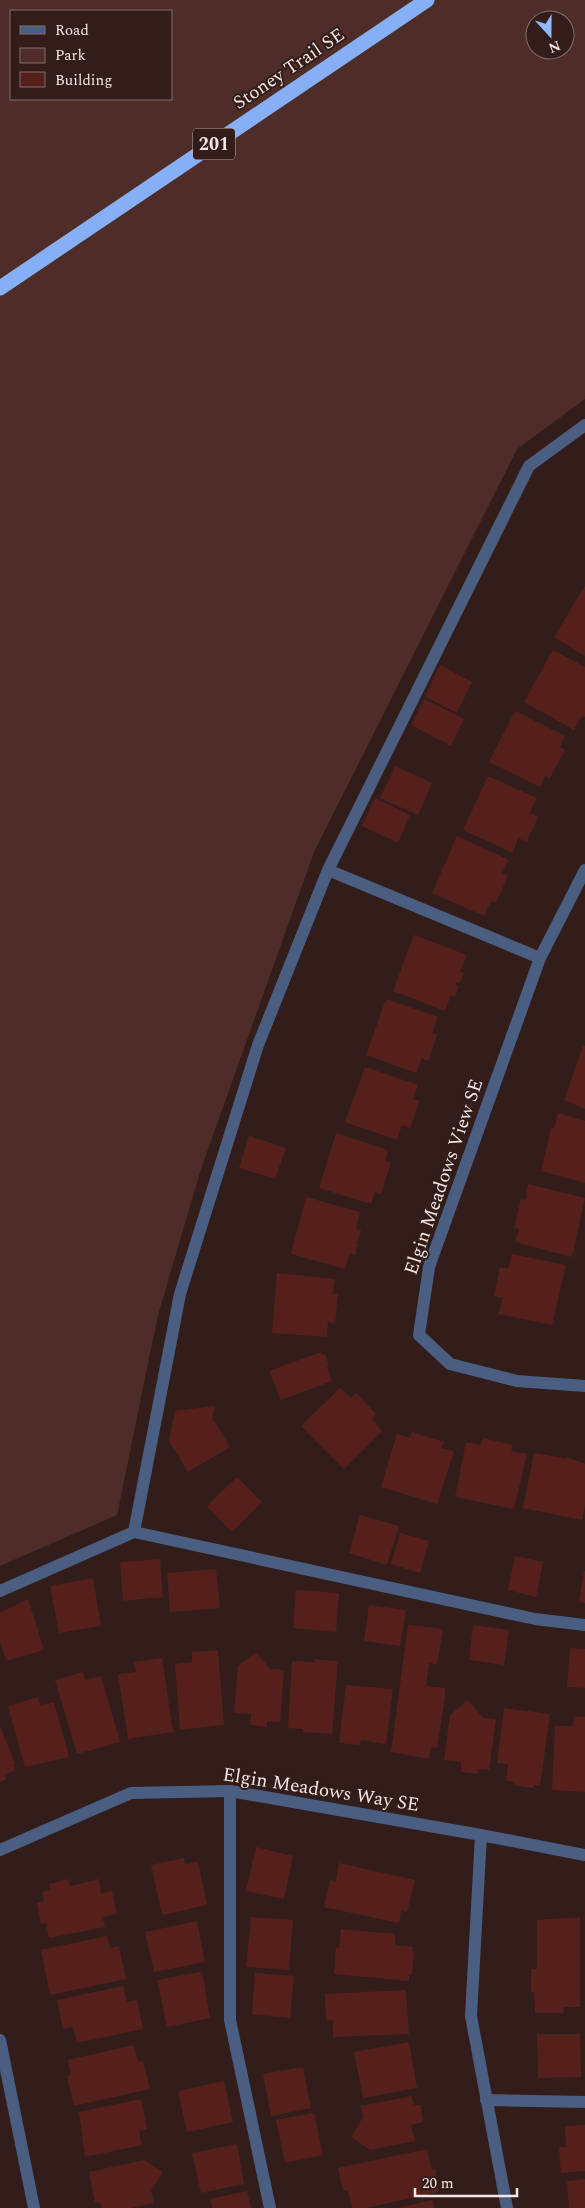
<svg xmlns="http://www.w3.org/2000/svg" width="585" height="2208" viewBox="0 0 585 2208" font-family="Spectral,serif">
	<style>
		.green { fill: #4e2d29; fill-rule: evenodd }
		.building { fill: #55201c }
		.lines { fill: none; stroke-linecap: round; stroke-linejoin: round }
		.lane { stroke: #4a5e82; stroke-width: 12 }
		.street { stroke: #4a5e82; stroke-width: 12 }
		.highway { stroke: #87aff6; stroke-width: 15 }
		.labels { text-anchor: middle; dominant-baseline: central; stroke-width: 4; stroke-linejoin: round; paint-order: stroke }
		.shield { fill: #321d1b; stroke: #baaaa8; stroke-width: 1 }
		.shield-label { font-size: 18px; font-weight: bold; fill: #f5e7e5 }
		.street-label { font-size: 19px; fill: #f5e7e5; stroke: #321d1b }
	</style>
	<rect width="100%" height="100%" fill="#321d1b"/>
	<path class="green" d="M0,0H585V399L517,449L314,852L201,1169L158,1315L117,1515L0,1566ZM11,11H171V99H11ZM535,20H565V50H535Z"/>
	<path class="building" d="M585,586V656L554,637Z
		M553,650L585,667V717L582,716L574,730L524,702Z
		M440,665L472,682L457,713L425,697Z
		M424,699L464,719L451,746L411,725Z
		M515,711L565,736L560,747L565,750L550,778L545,776L540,787L489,762Z
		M395,766L432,783L418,815L380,798Z
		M488,776L537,798L530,813L538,817L527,842L518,838L513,853L463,830Z
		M375,798L410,815L398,843L362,826Z
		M457,836L509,860L502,873L508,876L496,903L491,901L484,916L432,893Z
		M414,935L467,955L460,972L464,973L460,983L457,982L455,985L459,986L455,997L451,995L445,1011L393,991Z
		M386,999L438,1017L432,1033L437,1035L428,1061L422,1058L416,1073L366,1055Z
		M583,1046H585V1109L564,1100Z
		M365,1067L418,1085L413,1099L420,1101L410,1128L402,1125L397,1140L345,1122Z
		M558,1113L585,1121V1183L541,1171L551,1128H554Z
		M336,1133L388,1150L385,1161L391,1163L381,1194L375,1192L371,1204L319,1188Z
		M249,1136L286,1148L275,1179L239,1168Z
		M528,1184L585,1198L572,1257L515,1242L519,1229L514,1228L521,1199L526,1200Z
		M306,1197L360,1212L356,1228L361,1230L358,1241L355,1242L358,1243L355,1255L350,1253L345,1269L291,1254Z
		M512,1254L566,1265L552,1325L498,1314L503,1298L494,1296L500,1267L508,1269Z
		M277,1273L335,1279L333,1294H338L335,1323L328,1322L327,1337L272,1333Z
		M321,1352L322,1355L325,1354L329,1365L327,1366L332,1381L281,1400L269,1371Z
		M340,1388L351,1398L356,1393L376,1414L372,1419L382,1431L344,1469L301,1426Z
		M215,1406L212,1420L213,1419L230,1447L188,1472L169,1441L175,1411Z
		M412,1432L444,1442L441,1448L454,1451L437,1504L381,1487L397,1434L410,1438Z
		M483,1438L513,1445L511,1451L527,1454L514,1509L455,1497L466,1442L481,1445Z
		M534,1453L564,1458L563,1462L566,1457L585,1464V1506L582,1520L523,1508Z
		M237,1477L262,1502L232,1532L207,1506Z
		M360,1515L399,1526L387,1565L349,1553Z
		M400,1533L429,1541L420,1573L391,1564Z
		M515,1556L543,1562L536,1597L508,1590Z
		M160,1559L163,1597L123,1601L120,1562Z
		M216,1569L220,1608L170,1612L167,1573Z
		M584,1571L585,1572V1603L579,1602Z
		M93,1578L101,1626L59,1633L50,1586Z
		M296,1590L339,1593L336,1632L293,1628Z
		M28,1599L44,1650L6,1661L0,1641V1613Z
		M369,1605L406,1610L400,1646L364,1641Z
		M408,1625L443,1629L437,1664L429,1663L426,1686L445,1688V1697L437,1748L431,1747L429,1759L391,1752Z
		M473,1625L509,1630L504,1665L469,1660Z
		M570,1648L585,1649V1688L567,1687Z
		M218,1650L224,1725L180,1730L175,1664L192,1662V1652Z
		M256,1652L270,1669L284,1670L280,1722L267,1721V1727L250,1725L251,1714L234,1713L238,1666Z
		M162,1658L173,1732L128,1739L118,1674L136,1672L134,1662Z
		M314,1659L338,1661L332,1734L302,1732L303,1729L288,1728L292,1661L314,1662Z
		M83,1672L85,1680L101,1676L120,1742L77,1754L55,1680Z
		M346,1685L393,1689L386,1744L361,1740L360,1745L339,1743Z
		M38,1697L40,1705L54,1702L69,1757L25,1767L8,1706Z
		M468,1700L484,1719L485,1718L496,1719L489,1770L478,1769L477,1774L461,1772V1762L444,1760L450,1715Z
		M504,1708L550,1714L540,1786L534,1785V1788L513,1785L514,1782L506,1781L508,1764L497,1763Z
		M574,1716L585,1717V1792L552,1790L555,1726H573Z
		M0,1726L15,1764H13L15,1770L4,1775L6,1779L0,1782Z
		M256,1847L293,1856L284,1899L246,1891Z
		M184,1858L185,1864L198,1862L207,1905L162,1915L151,1865Z
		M339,1863L415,1880L407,1912L401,1911L399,1923L324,1907L330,1880L336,1881Z
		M68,1879L70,1886L99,1879L101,1893L112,1891L117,1914L103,1917L105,1927L49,1938L46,1923L41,1924L37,1903L44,1901L43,1892L51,1890L49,1884Z
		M251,1917L293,1920L289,1970L246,1967Z
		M580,1917V2007H564L563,2013H535L534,1992H531V1969H537V1920Z
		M197,1921L205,1962L154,1972L145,1932Z
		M341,1929L395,1934V1945L413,1947L412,1953H414L412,1975H409V1981L334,1974L336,1947L339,1948Z
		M107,1936L110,1948L119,1946L126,1979L50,1995L41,1950Z
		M200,1972L201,1976L203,1975L210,2018L167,2027L157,1980Z
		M255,1973L294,1976L290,2018L252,2014Z
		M123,1986L127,2002L137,2000L143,2029L77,2043L73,2027L63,2029L57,2000Z
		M406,1990L409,2034L333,2037V2020L326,2021L325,1994Z
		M537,2034H580L581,2077L538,2078Z
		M409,2042L417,2088L363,2098L354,2052Z
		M134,2045L138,2062L143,2061L150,2089L74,2106L67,2076L71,2075L68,2060Z
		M303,2067L311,2108L271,2116L263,2074Z
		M224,2081L233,2122L187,2132L178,2091Z
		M412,2096L414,2105H421L423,2122L411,2125L415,2141L370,2150L351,2137L363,2117L361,2106Z
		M141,2099L147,2129L139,2131L142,2145L85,2157L79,2112Z
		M314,2113L323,2155L285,2163L276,2120Z
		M585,2125V2171L561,2173L559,2147H566L565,2126Z
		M237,2144L244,2184L201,2193L192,2153Z
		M427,2149L432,2170L435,2168L439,2192L366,2208H352L348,2190L343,2191L338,2168Z
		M144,2160L163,2172L151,2191L154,2203L131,2208H102L100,2202L95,2203L89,2172Z
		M585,2179V2208H569L567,2181Z
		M247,2191L251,2208H212L210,2199Z
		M433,2200L434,2208H401V2207Z"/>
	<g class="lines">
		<path class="lane" d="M328,870L540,958
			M134,1532L180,1294L258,1045L328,870L529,466L585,425
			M0,1591L134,1532L535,1619L585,1625
			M230,1791V2020L270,2208
			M486,2100L585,2102"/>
		<path class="street" d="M585,870L540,958L429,1267L419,1335L450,1364L517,1381L585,1386
			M481,1835L471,2016L507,2208
			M0,1850L131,1793L230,1791L481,1835L585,1855
			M0,2040L34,2208"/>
		<path class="highway" d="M0,288L427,0"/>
	</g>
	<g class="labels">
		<rect class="shield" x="193" y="128.5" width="42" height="31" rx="4"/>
		<g class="shield-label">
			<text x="214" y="144">201</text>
		</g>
		<g class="street-label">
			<text transform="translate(289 69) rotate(-34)">Stoney Trail SE</text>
			<text transform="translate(444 1177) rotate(-71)">Elgin Meadows View SE</text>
			<text transform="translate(321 1790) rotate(9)">Elgin Meadows Way SE</text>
		</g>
	</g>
	<rect x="10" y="10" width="162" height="90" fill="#321d1b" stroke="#806e6c"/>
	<rect x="20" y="26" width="25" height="8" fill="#4a5e82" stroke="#806e6c"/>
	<text x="55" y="35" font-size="15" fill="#f5e7e5">Road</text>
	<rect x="20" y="48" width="25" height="15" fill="#4e2d29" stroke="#806e6c"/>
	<text x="55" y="60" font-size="15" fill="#f5e7e5">Park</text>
	<rect x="20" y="72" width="25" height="15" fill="#55201c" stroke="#806e6c"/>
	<text x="55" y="85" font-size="15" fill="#f5e7e5">Building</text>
	<g transform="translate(550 35) rotate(159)"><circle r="24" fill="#321d1b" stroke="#806e6c"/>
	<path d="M0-4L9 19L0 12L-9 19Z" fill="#91b8fd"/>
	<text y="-8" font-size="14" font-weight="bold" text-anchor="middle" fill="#f5e7e5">N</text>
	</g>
	<path d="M415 2188v8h102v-8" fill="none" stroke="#f5e7e5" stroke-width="2.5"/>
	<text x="422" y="2188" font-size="15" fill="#f5e7e5" stroke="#321d1b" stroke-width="4" paint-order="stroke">20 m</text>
</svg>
